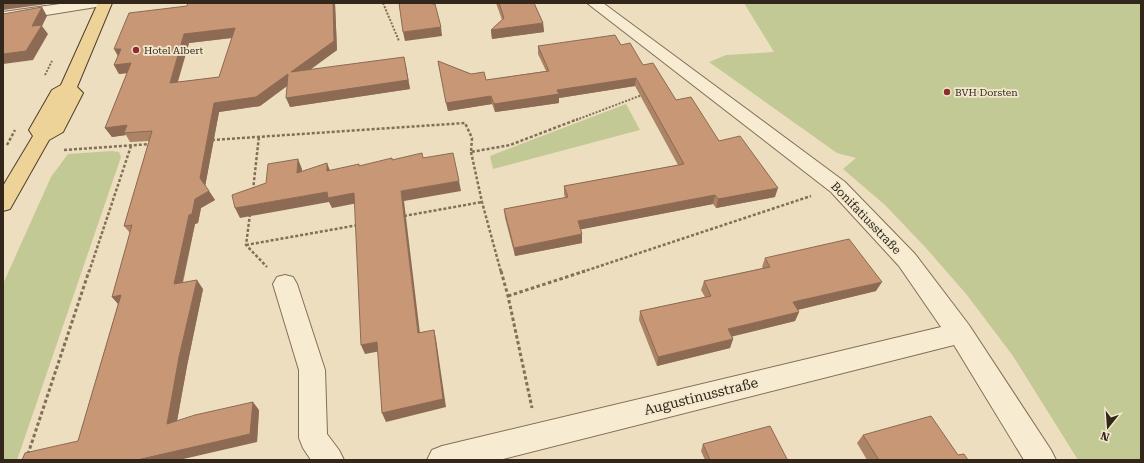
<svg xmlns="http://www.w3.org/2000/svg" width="1144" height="463" viewBox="0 0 1144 463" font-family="'Roboto Serif',serif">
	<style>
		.green { fill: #c3c994 }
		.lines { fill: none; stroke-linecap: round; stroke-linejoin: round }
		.street-casing { stroke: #836f58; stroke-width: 2 }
		.primary-casing { stroke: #513d2d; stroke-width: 2 }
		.path-far2 { stroke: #836f58; stroke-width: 2; stroke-dasharray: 2 1.5; stroke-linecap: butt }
		.path-far1 { stroke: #836f58; stroke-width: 2.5; stroke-dasharray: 3 2; stroke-linecap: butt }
		.path { stroke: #836f58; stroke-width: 3; stroke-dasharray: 3.5 2.5; stroke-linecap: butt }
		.street { fill: #f7ecd2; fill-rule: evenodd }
		.primary { fill: #eed398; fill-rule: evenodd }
		.wall { fill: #ac8365; fill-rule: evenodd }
		.shaded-wall { fill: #8c6a53 }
		.building { fill: #c89876; stroke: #8c6a53; fill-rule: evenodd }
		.poi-dot { fill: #902b2c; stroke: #f3e8ce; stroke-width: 1.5 }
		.labels { text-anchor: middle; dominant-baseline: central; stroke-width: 3.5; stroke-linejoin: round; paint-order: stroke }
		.far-poi-label { font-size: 10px; fill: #33271c; stroke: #f3e8ce; text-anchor: start }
		.street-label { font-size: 12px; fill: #33271c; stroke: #f3e8ce }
		.near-street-label { font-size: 14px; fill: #33271c; stroke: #f3e8ce }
	</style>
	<rect width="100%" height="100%" fill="#ecdebf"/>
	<path class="green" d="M744,3H1141V460H1078L1013,356L967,295L926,248L885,205L843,169L856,158L837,153L709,62L726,55L774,52Z
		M626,104L640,130L493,169L490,156Z
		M112,151L119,152L121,157L17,460H3V284L51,177L68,154Z"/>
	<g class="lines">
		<g class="street-casing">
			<path id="street" d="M67,3H103L101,6L96,7L3,22V12Z
				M587,3H603L845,182L915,254L969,325L1051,450L1056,460H1024L954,345L499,460H427L432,450L442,446L941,327L899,266L831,192Z
				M285,275L293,277L297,284L325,370L327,434L339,450L344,460H311L303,448L299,438V370L273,284L277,277Z"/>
		</g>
		<g class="primary-casing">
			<path id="primary" d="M98,3H112L77,87L83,93L65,128L63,132L49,140L10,209L3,211V186L33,136L29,130L52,90L61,85Z"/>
		</g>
		<path class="path-far2" d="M383,3L399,41
			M45,75L52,61
			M576,120L642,95"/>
		<path class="path-far1" d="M212,140L465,123L472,138L471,152L510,145L578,119
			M7,145L15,130
			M64,150L151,144
			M471,152L482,202L501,272
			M253,190L259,136
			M250,214L246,245L267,267
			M404,216L482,202
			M246,245L358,225
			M89,272L131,146
			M582,272L811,196"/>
		<path class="path" d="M501,271L508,296L532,408
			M508,296L585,271
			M26,460L89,271"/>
		<use href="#street" class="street"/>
		<use href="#primary" class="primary"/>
	</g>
	<path class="wall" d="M188,3H335L337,50L310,70L406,66L410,89L290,107L287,86L260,106L219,112L205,186L209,191L215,200L201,208L198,223L195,224L183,283L203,289L187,366L177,421L259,410L257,442L78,441L118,304L112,297L130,233L124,226L149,141L130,142L126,135L112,137L105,128L127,73L119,74L114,65L187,6ZM232,38L219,77L177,82L189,43Z
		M496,3H534L543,23L544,32L492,39L491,30L502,20Z
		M621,45L643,65L676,100L719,141L775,197L716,208L713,204L580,229L582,243L515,256L505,218L504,209L565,198L564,194V186L678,165L635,86L559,98V103L495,112L492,104L448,111L438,61L486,80L546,71L538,54V46Z
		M765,258L876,291L797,310L799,312L795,321L732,336L733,339L730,348L657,366L639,320L640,311L705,297L701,290L704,281L763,268L762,267Z
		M863,435L958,455L968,460H867L857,443Z
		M703,444L786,460H705L701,451Z"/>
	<path class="shaded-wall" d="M3,3H54L3,10Z
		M333,3H335L337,50L294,81L291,72Z
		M42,7L47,16L42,26L48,34L33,60L3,64V54L32,26Z
		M543,23L544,32L492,39L491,30Z
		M441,27L442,36L405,41L403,32Z
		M235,28L239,37L189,43L175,92L170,83L184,34Z
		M114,49H121L119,58Z
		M404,57L410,89L290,107L286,98Z
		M131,63L136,72L119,74L114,65Z
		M288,74L291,83L260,106L219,112L205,187L200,178L214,103Z
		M636,78L635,86L559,98V103L495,112L494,104L557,90Z
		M491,96L492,104L448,111L446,103Z
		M127,125L124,133L126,135L112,137L105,128Z
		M298,159L302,169L301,183L297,173Z
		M327,163L331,173L327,171Z
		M459,181L461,191L404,201L421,342L418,333L401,191Z
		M778,188L775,197L716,208L718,199Z
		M209,191L215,200L201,208L198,223L195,224L180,293L174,284L189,215L195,199Z
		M327,192L354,193L358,203L332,208L329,202L240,218L235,208Z
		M715,195L713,204L578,230V221Z
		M582,234V243L515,256L514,248Z
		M197,280L203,289L187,366L175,432L167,424L179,357Z
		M882,282L876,291L789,312L793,302Z
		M121,295L120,306L112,297Z
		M799,312L795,321L726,338L728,329Z
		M434,330L436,339L446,407L386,422L382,413Z
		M733,339L730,348L657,366L658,357Z
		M377,342L381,351L365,354L361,345Z
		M253,402L259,410L257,442L179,460H137Z"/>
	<path class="building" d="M188,3H333L334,41L291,72L404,57L408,80L286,98L288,74L256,97L214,103L200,178L209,191L195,199L192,214L189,215L174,284L197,280L179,357L167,424L195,415L253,402L250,434L137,460H22L25,453L78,441L121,295L112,297L132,225L124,226L152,131L124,133L127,125L105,128L131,63L114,65L121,49H114L129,13L187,6ZM235,28L219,77L170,83L184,34Z
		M399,3H431L432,4H435L441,27L403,32Z
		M499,3H534L543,23L491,30L504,18Z
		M42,7L32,26L42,25L26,51L3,54V14Z
		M615,35L621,45L630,43L643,65L653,63L676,100L691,97L719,141L740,136L778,188L718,199L715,195L578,221L582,234L514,248L504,209L568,197L564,186L684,164L636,78L557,90L559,94L494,104L491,96L446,103L438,61L471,74L484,72L486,80L549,71L538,46Z
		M422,153L423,158L453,153L459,181L401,191L418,333L434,330L443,399L382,413L377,342L361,345L354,193L328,198L327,192L235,208L232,195L266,183L268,164L298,159L297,173L327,163V171L359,164V166L392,158V160Z
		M849,239L882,282L793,302L799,312L728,329L733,339L658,357L640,311L711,296L704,281L770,267L765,258Z
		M931,416L958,455L964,454L968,460H879L863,435Z
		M770,426L787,459L784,460H710L703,444Z"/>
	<g class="poi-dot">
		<circle cx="136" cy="50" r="4"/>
		<circle cx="947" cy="92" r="4"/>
	</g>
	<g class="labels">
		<g class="far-poi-label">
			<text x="144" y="50">Hotel Albert</text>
			<text x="955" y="92">BVH Dorsten</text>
		</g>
		<g class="street-label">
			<text transform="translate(866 218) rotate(46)">Bonifatiusstraße</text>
		</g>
		<g class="near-street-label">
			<text transform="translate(701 396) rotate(-14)">Augustinusstraße</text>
		</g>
	</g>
	<rect width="1144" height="463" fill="none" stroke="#33271c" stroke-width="8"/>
	<g transform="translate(1108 427) rotate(197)" stroke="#f3e8ce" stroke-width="3" paint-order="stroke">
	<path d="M0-3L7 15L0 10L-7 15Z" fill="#33271c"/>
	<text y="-6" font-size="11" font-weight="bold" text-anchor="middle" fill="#33271c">N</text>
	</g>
</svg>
